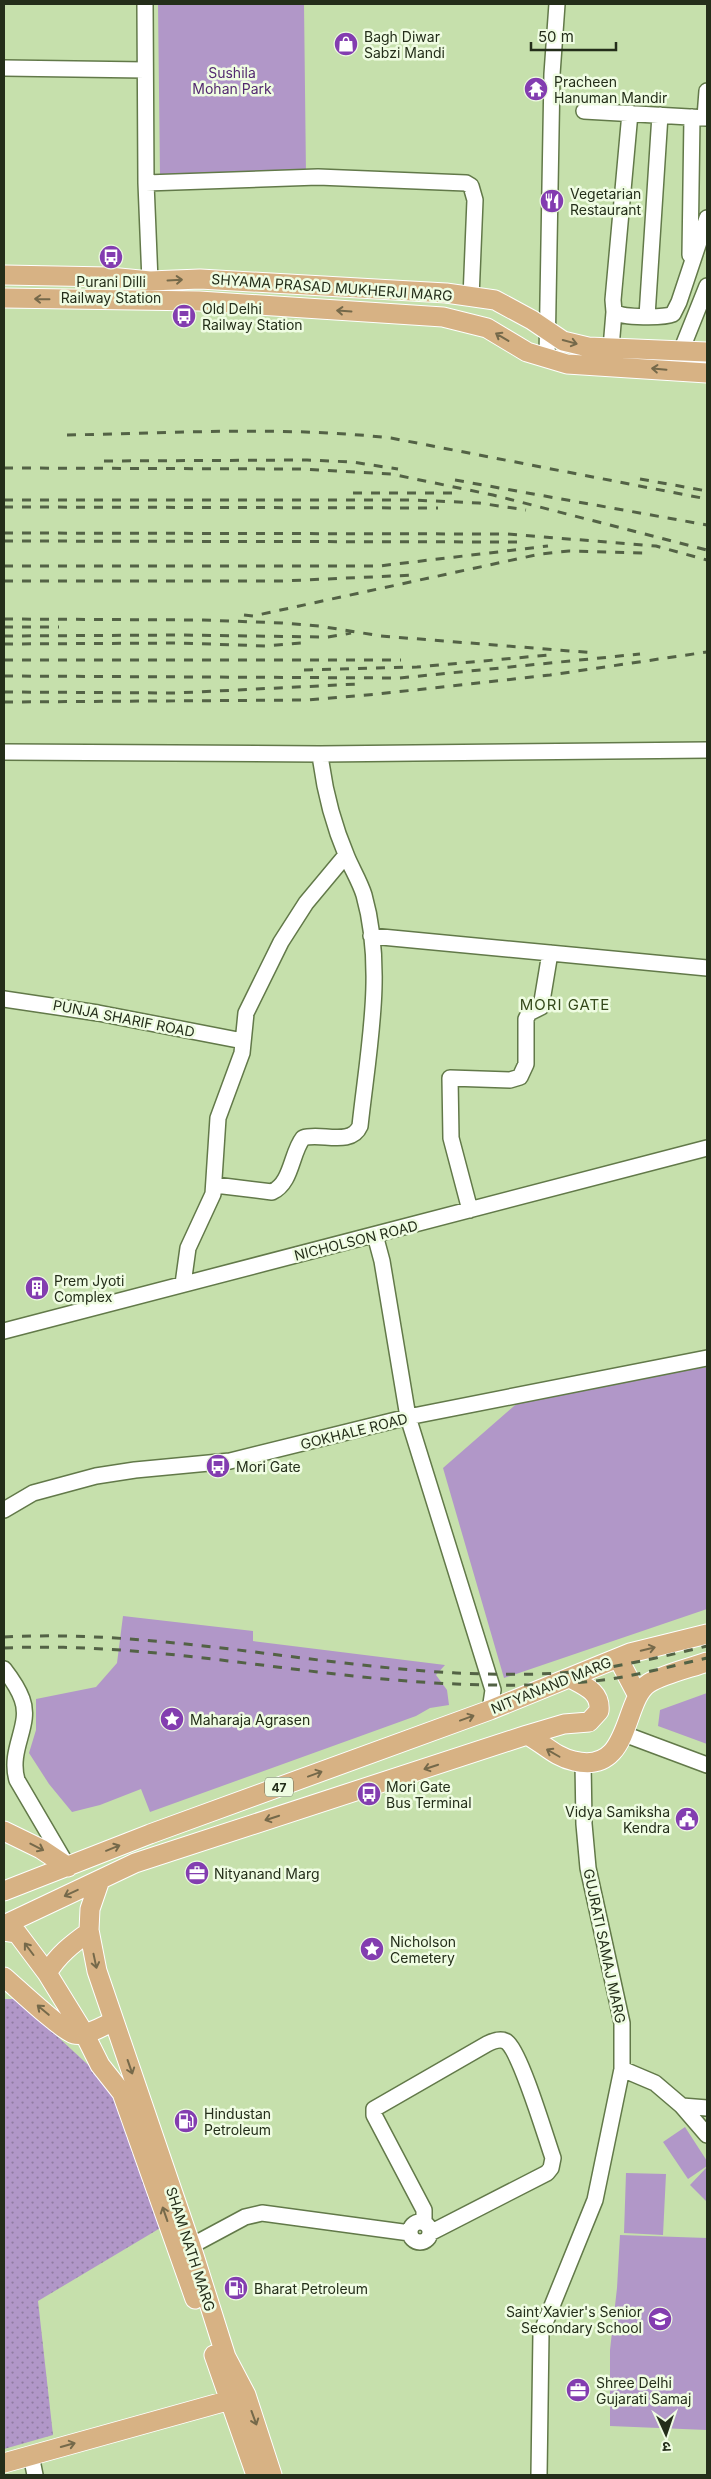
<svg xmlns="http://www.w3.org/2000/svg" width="711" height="2479" viewBox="0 0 711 2479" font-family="Inter,'Noto Sans Devanagari',sans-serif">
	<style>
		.green { fill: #b197c8 }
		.garden { fill: url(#garden-dots) }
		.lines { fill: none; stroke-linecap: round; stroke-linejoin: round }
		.minor-casing { stroke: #627949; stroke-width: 18 }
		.major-casing { stroke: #fff; stroke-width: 21 }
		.minor { stroke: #fff; stroke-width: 15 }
		.major { stroke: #d7b284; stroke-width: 19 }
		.rail { stroke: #536245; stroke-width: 3; stroke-dasharray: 9 9; stroke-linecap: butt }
		.oneway { stroke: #75694a }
		.labels { text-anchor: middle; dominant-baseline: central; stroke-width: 5; stroke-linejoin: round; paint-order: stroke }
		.shield { fill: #effce2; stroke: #616c56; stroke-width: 1 }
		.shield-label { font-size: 12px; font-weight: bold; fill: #242e1a }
		.poi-label { font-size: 14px; fill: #242e1a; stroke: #effce2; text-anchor: start }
		.park-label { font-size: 14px; fill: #532870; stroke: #effce2 }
		.street-label { font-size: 14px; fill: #242e1a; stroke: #effce2 }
		.neighbourhood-label { font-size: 15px; letter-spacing: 1px; fill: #35491b; stroke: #effce2 }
	</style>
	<defs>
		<pattern id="garden-dots" width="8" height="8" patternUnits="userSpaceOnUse" patternTransform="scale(1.25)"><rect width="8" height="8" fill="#b197c8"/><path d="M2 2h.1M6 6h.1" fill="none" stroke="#907ca2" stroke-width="1.8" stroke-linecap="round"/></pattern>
	</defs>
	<rect width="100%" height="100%" fill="#c6e0ac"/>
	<path class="green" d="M158,4H304L306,175L160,176Z
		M707,1367V1609L504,1678L443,1468L521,1400Z
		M123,1616L253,1631V1641L445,1665L436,1675L447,1690L449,1705L430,1708L416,1716L150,1812L141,1789L100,1805L72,1812L49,1784L29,1753L36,1730V1699L96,1687L117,1663Z
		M707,1693V1744L658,1726L660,1710Z
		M685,2127L707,2161V2166L688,2179L663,2142Z
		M707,2167V2202L690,2185Z
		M626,2173L666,2174L663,2235L624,2233Z
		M620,2235L707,2238V2430L610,2426V2350L617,2288Z"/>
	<path class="garden" d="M4,1999H17L113,2088L162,2227L38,2301L53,2435L4,2449Z"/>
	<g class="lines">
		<g class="minor-casing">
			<path id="minor" d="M145,4L146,183L150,281
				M4,68L145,70
				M584,111L707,118
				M630,113L613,300L614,312C623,318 664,318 673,314L679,302L707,218
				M705,117L707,91
				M146,183L318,177L466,183L471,186L475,200L471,298
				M690,255L692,117
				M647,316L660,115
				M611,348L614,312
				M681,351L707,286
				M547,358L552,74L557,4
				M4,752L320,754L707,750
				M371,936L707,968
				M4,999L98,1013L243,1041
				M215,1185L272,1192C292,1183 291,1153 303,1138C320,1132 351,1147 360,1126C368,1051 385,969 364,895C360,882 352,869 347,857C333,824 324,789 320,754
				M470,1210L451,1138L450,1078L510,1080L520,1077L526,1064V1019L529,1013L541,1007L550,953
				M375,1235L382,1261L408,1417L493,1690L490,1710
				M183,1284L188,1248L213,1194L218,1118L242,1053L246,1013L281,942L306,903L346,855
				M4,1331L707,1148
				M4,1510L33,1493L96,1476L135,1470L230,1461L408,1417L707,1358
				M4,1669C11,1678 18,1688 22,1699C32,1725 8,1749 17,1780L68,1867
				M624,1734L707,1765
				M622,2069L655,2083L682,2106L707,2135
				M682,2106L707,2108
				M410 2232a10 10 0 1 1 20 0a10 10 0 1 1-20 0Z
				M424,2222V2210L374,2115V2109L487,2044C493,2041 502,2037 508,2043C522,2057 545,2135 553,2158L551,2168L547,2173L430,2233
				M191,2246L245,2217L262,2213L410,2233
				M31,2455L35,2475
				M539,2475L541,2333L595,2200L622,2069V2023L588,1868L584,1824L583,1762"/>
		</g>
		<g class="major-casing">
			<path id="major" d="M4,275L109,277L150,281L200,279L446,293L495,300L532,320L563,341L588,347L707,352
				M4,298L199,301L443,317L487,328L527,352L567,364L707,373
				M618,1658L638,1696
				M527,1735C543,1743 555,1757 574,1761C632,1775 622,1700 649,1683C664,1674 690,1668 707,1662
				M4,1831L41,1849L68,1867
				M100,1880L90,1909L89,1930L97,1971L191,2246L226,2357L246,2395L272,2475
				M4,1891L150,1834L490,1710L630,1653L707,1634
				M4,1925L135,1863L527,1735L564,1724L589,1722L599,1711C601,1692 585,1686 570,1678
				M4,1931L17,1933L47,1973L84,2033L100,2065L122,2093L195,2299
				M47,1973C58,1955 72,1944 89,1932
				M4,1977C17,1988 61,2030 74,2034C86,2037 103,2026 114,2021
				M214,2355L256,2475
				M4,2463L241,2397"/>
		</g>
		<use href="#minor" class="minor"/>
		<use href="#major" class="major"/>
		<path class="rail" d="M67,435C175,433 284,426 391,438L707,499
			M104,461L307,460L352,462L398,469
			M4,468L300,469L391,474L493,495L707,550
			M640,479L707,491
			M455,480L707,525
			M353,493H458
			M4,500H413L479,503L526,510
			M4,507L438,508
			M4,533L507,534L656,546L707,560
			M4,541L525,542
			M4,566H379L548,546
			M4,581H282L415,575
			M244,615L253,616L540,554L569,551L646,553
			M4,619L203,620L282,623L319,626L381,636L596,653
			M4,627H59
			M4,636L181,635L328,637L351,633
			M4,644L179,643L266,646L301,643
			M4,660H401
			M304,670L417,667L549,655
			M4,676L400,678L640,654
			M4,692L176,693L358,684
			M4,702L308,700L378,694L550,675L707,652
			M4,1637C155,1629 305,1665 456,1673C506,1675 561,1676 611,1667C643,1661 675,1654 707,1646
			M4,1648C155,1641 305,1678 456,1684C507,1686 561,1686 611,1679C643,1674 675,1665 707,1658"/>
	</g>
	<defs><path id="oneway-shaft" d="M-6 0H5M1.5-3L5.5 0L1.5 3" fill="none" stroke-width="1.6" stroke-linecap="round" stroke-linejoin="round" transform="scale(1.25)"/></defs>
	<g class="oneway">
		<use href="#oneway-shaft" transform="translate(175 280) rotate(-3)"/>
		<use href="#oneway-shaft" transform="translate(42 299) rotate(-179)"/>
		<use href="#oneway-shaft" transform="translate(344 311) rotate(-176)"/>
		<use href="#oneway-shaft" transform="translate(502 337) rotate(-149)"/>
		<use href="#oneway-shaft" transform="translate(570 342) rotate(15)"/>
		<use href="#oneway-shaft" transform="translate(659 369) rotate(-175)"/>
		<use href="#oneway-shaft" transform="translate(648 1649) rotate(-14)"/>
		<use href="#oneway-shaft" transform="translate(467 1718) rotate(-20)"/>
		<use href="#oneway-shaft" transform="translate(553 1753) rotate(-150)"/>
		<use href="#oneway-shaft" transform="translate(431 1767) rotate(162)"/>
		<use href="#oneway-shaft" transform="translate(315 1774) rotate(-20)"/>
		<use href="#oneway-shaft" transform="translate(272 1818) rotate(162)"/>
		<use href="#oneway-shaft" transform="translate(37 1847) rotate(27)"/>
		<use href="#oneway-shaft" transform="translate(113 1848) rotate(-22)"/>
		<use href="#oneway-shaft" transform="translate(71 1893) rotate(155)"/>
		<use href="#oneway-shaft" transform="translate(29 1949) rotate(-127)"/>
		<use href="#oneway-shaft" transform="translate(95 1961) rotate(78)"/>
		<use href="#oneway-shaft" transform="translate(43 2010) rotate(-140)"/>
		<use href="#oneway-shaft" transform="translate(130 2067) rotate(71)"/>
		<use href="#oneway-shaft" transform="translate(165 2214) rotate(-109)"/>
		<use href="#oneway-shaft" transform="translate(254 2418) rotate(70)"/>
		<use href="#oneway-shaft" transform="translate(68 2445) rotate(-16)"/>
	</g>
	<defs>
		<g id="shop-disc" transform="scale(1.25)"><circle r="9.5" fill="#833db0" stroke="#effce2"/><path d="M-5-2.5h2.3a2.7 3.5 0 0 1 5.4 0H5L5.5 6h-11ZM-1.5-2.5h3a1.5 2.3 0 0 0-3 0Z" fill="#fff"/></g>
		<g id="temple-disc" transform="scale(1.25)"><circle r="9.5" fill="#833db0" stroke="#effce2"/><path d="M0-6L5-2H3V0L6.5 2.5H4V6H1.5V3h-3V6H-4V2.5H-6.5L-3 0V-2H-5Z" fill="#fff"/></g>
		<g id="restaurant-disc" transform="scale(1.25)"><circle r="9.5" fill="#833db0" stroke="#effce2"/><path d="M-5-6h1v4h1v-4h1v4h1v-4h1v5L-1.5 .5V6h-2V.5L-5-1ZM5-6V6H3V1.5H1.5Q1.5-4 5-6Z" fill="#fff"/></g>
		<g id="bus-disc" transform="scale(1.25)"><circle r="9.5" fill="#833db0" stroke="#effce2"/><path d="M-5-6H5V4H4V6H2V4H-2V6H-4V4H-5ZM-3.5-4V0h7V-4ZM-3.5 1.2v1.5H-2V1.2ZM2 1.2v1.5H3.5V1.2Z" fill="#fff"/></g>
		<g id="building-disc" transform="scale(1.25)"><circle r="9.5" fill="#833db0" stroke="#effce2"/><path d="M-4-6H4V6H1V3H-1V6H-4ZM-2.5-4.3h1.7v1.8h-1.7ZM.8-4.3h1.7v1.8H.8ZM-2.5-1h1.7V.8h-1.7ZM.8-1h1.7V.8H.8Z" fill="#fff"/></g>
		<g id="sight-disc" transform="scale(1.25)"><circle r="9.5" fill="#833db0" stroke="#effce2"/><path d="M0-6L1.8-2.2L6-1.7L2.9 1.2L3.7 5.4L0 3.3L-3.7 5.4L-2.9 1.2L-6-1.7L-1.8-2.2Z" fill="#fff"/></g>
		<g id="civic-disc" transform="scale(1.25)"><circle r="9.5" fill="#833db0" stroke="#effce2"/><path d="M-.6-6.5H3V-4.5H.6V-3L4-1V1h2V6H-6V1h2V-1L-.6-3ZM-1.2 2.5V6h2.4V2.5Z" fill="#fff"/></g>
		<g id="office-disc" transform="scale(1.25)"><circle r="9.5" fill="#833db0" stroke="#effce2"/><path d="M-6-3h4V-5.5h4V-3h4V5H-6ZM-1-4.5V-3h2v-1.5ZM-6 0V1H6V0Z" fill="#fff"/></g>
		<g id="fuel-disc" transform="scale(1.25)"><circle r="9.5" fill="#833db0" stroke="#effce2"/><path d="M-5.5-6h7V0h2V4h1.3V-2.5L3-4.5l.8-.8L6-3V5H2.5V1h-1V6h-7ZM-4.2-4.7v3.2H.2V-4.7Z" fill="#fff"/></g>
		<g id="school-disc" transform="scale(1.25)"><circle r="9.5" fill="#833db0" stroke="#effce2"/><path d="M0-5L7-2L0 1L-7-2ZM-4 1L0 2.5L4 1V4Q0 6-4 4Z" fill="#fff"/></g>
	</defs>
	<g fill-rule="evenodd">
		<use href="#shop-disc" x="346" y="44"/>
		<use href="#temple-disc" x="536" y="89"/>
		<use href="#restaurant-disc" x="552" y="201"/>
		<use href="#bus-disc" x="111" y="257"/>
		<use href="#bus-disc" x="184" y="316"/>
		<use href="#building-disc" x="37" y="1288"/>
		<use href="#bus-disc" x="218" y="1466"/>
		<use href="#sight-disc" x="172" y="1719"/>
		<use href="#bus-disc" x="369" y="1794"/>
		<use href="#civic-disc" x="687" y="1819"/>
		<use href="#office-disc" x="197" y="1873"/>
		<use href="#sight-disc" x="372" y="1949"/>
		<use href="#fuel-disc" x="186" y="2121"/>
		<use href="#fuel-disc" x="236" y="2288"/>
		<use href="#school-disc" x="660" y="2319"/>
		<use href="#office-disc" x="578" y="2390"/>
	</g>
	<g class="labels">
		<rect class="shield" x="265" y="1777.5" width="28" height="19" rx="4"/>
		<g class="shield-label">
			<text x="279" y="1787">47</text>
		</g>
		<g class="poi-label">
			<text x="364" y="36">Bagh Diwar<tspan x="364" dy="16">Sabzi Mandi</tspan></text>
			<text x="554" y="81">Pracheen<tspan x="554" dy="16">Hanuman Mandir</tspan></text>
			<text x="570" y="193">Vegetarian<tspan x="570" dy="16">Restaurant</tspan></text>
			<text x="111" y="281" text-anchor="middle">Purani Dilli<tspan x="111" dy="16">Railway Station</tspan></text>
			<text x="202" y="308">Old Delhi<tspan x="202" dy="16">Railway Station</tspan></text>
			<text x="54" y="1280">Prem Jyoti<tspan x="54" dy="16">Complex</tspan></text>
			<text x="236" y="1466">Mori Gate</text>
			<text x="190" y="1719">Maharaja Agrasen</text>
			<text x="386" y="1786">Mori Gate<tspan x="386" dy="16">Bus Terminal</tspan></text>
			<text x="670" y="1811" text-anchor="end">Vidya Samiksha<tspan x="670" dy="16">Kendra</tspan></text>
			<text x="214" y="1873">Nityanand Marg</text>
			<text x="390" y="1941">Nicholson<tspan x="390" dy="16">Cemetery</tspan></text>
			<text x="204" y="2113">Hindustan<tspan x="204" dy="16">Petroleum</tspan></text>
			<text x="254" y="2288">Bharat Petroleum</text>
			<text x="642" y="2311" text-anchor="end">Saint Xavier's Senior<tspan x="642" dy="16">Secondary School</tspan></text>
			<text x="596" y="2382">Shree Delhi<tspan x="596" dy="16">Gujarati Samaj</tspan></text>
		</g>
		<g class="park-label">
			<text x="232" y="72">Sushila<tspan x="232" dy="16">Mohan Park</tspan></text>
		</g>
		<g class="street-label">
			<text transform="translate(332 287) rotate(4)">SHYAMA PRASAD MUKHERJI MARG</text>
			<text transform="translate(124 1018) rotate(11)">PUNJA SHARIF ROAD</text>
			<text transform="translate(356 1240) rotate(-14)">NICHOLSON ROAD</text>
			<text transform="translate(354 1431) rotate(-14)">GOKHALE ROAD</text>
			<text transform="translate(551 1685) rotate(-22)">NITYANAND MARG</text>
			<text transform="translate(605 1946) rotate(78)">GUJRATI SAMAJ MARG</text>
			<text transform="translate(191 2249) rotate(72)">SHAM NATH MARG</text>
		</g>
		<g class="neighbourhood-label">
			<text x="565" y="1004">MORI GATE</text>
		</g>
	</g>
	<rect width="711" height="2479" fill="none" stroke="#242e1a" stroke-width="10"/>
	<g transform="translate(666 2434) rotate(177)" stroke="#effce2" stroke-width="4" paint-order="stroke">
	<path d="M0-4L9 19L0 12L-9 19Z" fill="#242e1a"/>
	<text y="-8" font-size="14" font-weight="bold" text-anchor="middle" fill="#242e1a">उ</text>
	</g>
	<path d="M531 42v8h85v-8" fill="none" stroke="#242e1a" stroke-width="2.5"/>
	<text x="538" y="42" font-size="15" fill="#242e1a" stroke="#effce2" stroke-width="4" paint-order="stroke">50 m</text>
</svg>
